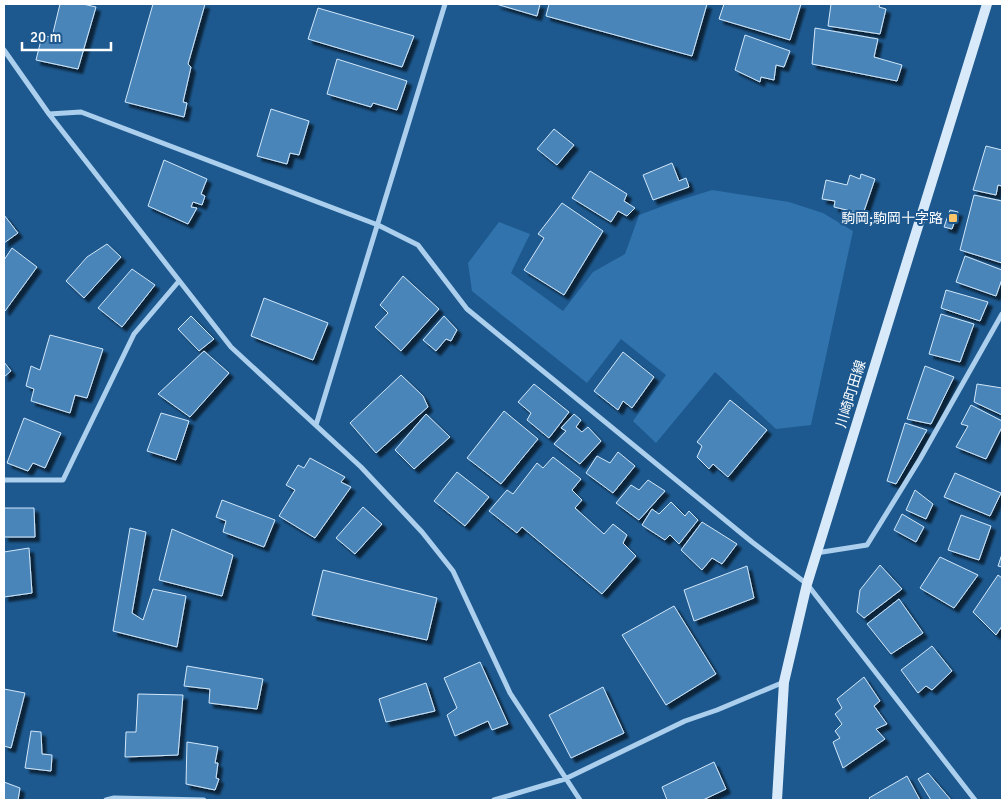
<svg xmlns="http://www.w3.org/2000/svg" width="1006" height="804" viewBox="0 0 1006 804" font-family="Signika,'Noto Sans JP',sans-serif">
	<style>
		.green { fill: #3073ad }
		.building { fill: #4a85b8; stroke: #d1e7fa; filter: url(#shadow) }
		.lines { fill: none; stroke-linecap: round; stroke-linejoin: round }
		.street { stroke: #abcfed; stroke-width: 5 }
		.secondary { stroke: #d8eafa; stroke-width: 10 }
		.poi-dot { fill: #fdc569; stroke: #1d598f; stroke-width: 2 }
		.labels { text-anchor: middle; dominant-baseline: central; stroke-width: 4; stroke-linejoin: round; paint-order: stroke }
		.poi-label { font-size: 14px; fill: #fff; stroke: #1d598f; text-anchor: end }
		.street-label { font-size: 14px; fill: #fff; stroke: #1d598f }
	</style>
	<defs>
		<filter id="shadow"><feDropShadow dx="4.5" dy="4.5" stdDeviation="1" flood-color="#0009"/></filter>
	</defs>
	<rect width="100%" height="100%" fill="#1d598f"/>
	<path class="green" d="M712,190L789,202L823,213L853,231L811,425L776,429L715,372L656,443L633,421L666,375L621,339L587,383L472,291L468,263L499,222L530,234L511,273L563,311L593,272L625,254L639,215L674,202Z"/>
	<path class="building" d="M60,4H83L96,7L78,69L36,60L42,36L52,37Z
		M153,4H205L188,64L191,67L183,102L187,103L184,117L125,102Z
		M496,4H540L537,16Z
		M549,4H707L692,56L546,16Z
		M724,4H801L790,40L719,19Z
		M831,4H880L879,7L886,9L880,34L828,26Z
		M318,8L414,36L402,67L308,39Z
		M815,28L878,39L874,57L902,65L897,81L812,64Z
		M745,35L790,51L784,67L776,65L774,80L761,77L760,82L735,70Z
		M337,59L407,81L397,110L373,103L371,107L327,94Z
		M271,109L309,121L299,155L290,153L287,164L257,156Z
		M554,129L574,145L557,165L537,149Z
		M986,146L1002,150V186L998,185L996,195L973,190Z
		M164,160L207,179L201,194L205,196L202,205L193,202L191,207L197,208L188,224L148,206Z
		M672,163L679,181L686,178L689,187L653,200L643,175Z
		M590,171L627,194L624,201L635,208L627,216L618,211L611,222L572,198Z
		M861,174L875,179L863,214L834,207L835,201L822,199L826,180L847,185L850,175L860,179Z
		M974,195L1002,201V263L960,250Z
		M562,203L603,231L564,295L524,270L544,238L538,234Z
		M950,210L958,212L952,229L944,227Z
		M4,215L18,233L4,243Z
		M107,244L121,257L84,298L66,281L87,257Z
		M12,248L37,267L5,311L4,310V260Z
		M965,256L1002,270V279L996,296L956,282Z
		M132,269L155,285L122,327L98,308Z
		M403,276L439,309L401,351L375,327L388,313L380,305Z
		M946,290L988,302L980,321L941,308Z
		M264,298L328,323L313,360L251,336Z
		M941,314L974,324L960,362L929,354Z
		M191,316L214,339L199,351L178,329Z
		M444,316L457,330L451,341L446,339L436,351L423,340Z
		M50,335L103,349L87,398L75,395L70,413L31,401L34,389L26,386L31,366L40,370Z
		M204,351L229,373L190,417L158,394Z
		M623,352L654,377L632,408L623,401L618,410L594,391Z
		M4,362L11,371L4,377Z
		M925,366L954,377L931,424L907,419Z
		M401,375L423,396L428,407L376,453L350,423Z
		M534,384L569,412L549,438L527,420L531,413L518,402Z
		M977,384L1002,388V415L974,402Z
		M730,400L767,430L728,477L713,464L709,469L697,457L702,446L697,442Z
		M971,405L1002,421V427L986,459L956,447L968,426L961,424Z
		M504,411L538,439L501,484L467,458Z
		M161,413L189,421L176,460L147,451Z
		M426,414L450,437L414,469L395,450Z
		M574,414L581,420L576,427L582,432L588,427L601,441L580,464L554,444L566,431L561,428Z
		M24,418L61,433L45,468L33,463L28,471L7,463Z
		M905,423L927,430L896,484L887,481Z
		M618,452L635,466L613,493L586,473L597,456L610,463Z
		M553,457L581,479L572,490L582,500L575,508L604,534L613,524L627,535L623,543L636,556L602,594L522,527L517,533L489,511L507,490L513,494L537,463L543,468Z
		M310,458L345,477L341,482L351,487L315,538L279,516L295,490L286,485L298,465L304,468Z
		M457,472L489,497L465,526L434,501Z
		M955,473L1001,493L990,516L944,497Z
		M648,480L665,491L639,520L616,503L631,485L639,490Z
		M915,490L933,504L926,519L906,510Z
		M222,500L275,520L264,547L223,532L226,521L216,517Z
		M671,502L685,516L689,511L698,520L679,544L670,535L665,540L642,525L652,509L659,514Z
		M363,507L382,524L355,554L336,538Z
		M4,508H34L35,537H4Z
		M902,514L924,527L916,542L894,530Z
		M961,515L991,526L979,560L948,550Z
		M702,522L737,544L722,564L712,558L702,570L681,550Z
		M130,528L146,532L132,613L143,620L153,589L186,596L177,647L113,631Z
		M172,529L233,555L222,596L159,580Z
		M29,548L32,593L4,597V552Z
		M1002,554V567L998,566Z
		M940,557L978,575L954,608L920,588Z
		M880,565L902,589L864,618L857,612L860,590Z
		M747,566L754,598L694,621L684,590Z
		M323,570L437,598L427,640L312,615Z
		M998,575L1002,578V626L996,635L973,612Z
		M899,599L923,633L891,654L867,624Z
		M674,606L716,674L666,705L622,635Z
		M932,646L952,671L932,690L926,686L918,693L901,670Z
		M480,662L508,724L492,730L488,721L455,736L447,715L457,708L444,678Z
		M187,666L263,679L257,709L209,703L210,689L184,686Z
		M864,677L880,701L874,706L887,724L876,729L885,739L843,768L833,742L840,738L835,731L842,724L835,714L842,708L837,699Z
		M426,683L435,711L386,722L379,699Z
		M603,687L624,733L571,758L549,715Z
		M4,689L25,693L11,748L4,746Z
		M138,694L183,695L178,755L125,757L126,732H136Z
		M31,731L41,732L42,754L52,755L51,771L25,768Z
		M187,742L218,747L215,763H218L216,778L219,779L215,790L186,784Z
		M714,762L726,789L703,800H667L662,787Z
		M928,773L951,800H931L918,779Z
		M907,776L920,800H871L869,798Z
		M4,782L20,788L18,800H4Z"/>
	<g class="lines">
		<path class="street" d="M4,50L49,114L231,347L361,467L422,532L453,571L510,693L580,800
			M49,114L81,112L378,225L418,245L467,309L752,542L807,584L975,800
			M316,425L445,4
			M4,480H63L134,334L179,281
			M816,553L867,545L920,459L1002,314
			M106,800L114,798L204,800
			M494,800L565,779L685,721L717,710L784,682"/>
		<path class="secondary" d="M777,800L784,682L807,584L987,4"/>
	</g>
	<rect class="poi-dot" x="948" y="213" width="10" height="10" rx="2.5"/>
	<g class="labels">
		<g class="poi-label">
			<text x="943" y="218">駒岡;駒岡十字路</text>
		</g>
		<g class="street-label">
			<text transform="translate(851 394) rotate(-73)">川崎町田線</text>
		</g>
	</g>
	<rect width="1006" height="804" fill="none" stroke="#ffffff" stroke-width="10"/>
	<path d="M22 42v8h89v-8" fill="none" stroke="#ffffff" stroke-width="2.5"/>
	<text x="30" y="42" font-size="15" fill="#ffffff" stroke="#1d598f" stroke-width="4" paint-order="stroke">20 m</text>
</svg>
